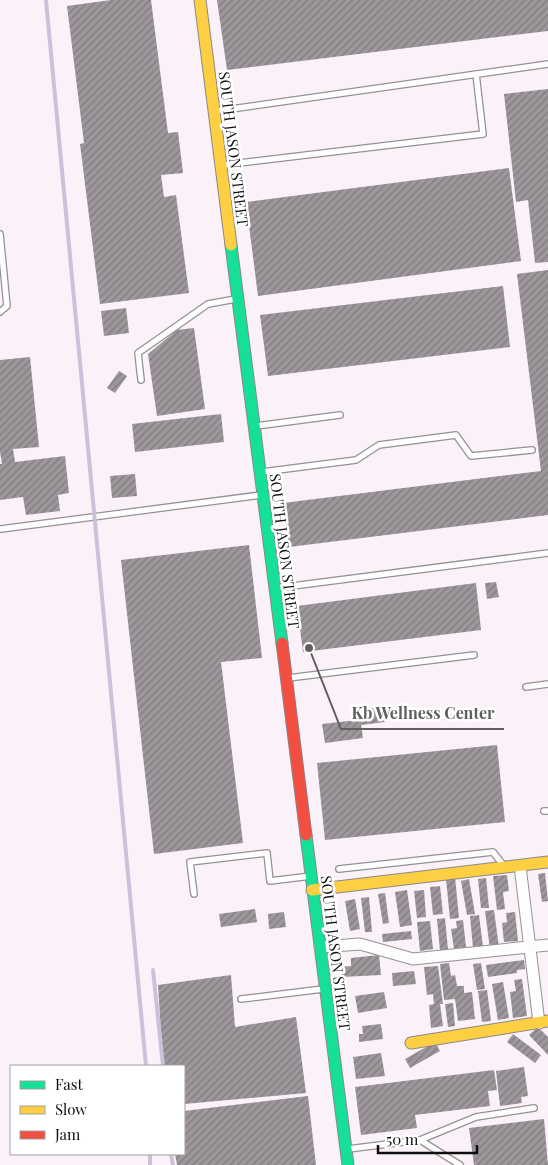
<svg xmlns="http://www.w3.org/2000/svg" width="548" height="1165" viewBox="0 0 548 1165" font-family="'Playfair Display',serif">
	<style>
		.building { fill: url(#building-hatch) }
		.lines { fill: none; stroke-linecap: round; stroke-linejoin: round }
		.lane-casing { stroke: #959194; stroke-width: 8 }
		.street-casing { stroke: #959194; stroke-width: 13 }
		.fast-casing { stroke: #8b878a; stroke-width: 13 }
		.slow-casing { stroke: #8b878a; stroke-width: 13 }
		.jam-casing { stroke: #8b878a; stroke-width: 13 }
		.lane { stroke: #fefdfe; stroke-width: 5.5 }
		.street { stroke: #fefdfe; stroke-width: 11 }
		.fast { stroke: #16e098; stroke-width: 11 }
		.slow { stroke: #ffcf43; stroke-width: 11 }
		.jam { stroke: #f24e42; stroke-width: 11 }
		.rail { stroke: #cbc2d9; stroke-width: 4 }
		.labels { text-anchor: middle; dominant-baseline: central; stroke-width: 5; stroke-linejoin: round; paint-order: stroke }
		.street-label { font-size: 15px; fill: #0e0e0e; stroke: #fff }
		.leader { fill: none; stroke: #615e60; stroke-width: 2 }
		.callout-dot { fill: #615e60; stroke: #fff; stroke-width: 2 }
		.callout-label { font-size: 16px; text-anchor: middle; font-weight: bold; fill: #615e60; stroke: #fff; stroke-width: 5; stroke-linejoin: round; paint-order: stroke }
	</style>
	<defs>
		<pattern id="building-hatch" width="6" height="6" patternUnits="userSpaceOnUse" patternTransform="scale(1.25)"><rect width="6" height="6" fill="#9e989d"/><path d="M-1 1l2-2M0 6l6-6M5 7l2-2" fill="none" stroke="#7f7a7e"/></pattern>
	</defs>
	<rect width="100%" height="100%" fill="#fbf2f9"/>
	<path class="building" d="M111,0H151L168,133L178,132L183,173L161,175L164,197L176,195L189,293L100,304L80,144L84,143L67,6Z
		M217,0H548V31L227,70Z
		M548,89V262L535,263L528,200L516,202L504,94Z
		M509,168L521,261L258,296L246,202Z
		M548,270V515L289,547L283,503L541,471L517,274Z
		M503,286L510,347L268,376L260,315Z
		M126,308L129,333L104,336L101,311Z
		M194,328L205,409L157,416L148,354L177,330Z
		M30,357L39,447L13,449L15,462L65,456L69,493L58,495L60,511L26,515L23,497L0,500V464H2L0,452V360Z
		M119,371L127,376L115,393L107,388Z
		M221,414L224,442L135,452L132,424Z
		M135,474L137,496L112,498L110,476Z
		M249,545L262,658L221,662L243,843L154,854L121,560Z
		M496,582L499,597L487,599L485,583Z
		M476,583L481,630L303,652L297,606Z
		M383,707L385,722L361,725L363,738L325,743L322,724L357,720L356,710Z
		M497,745L505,822L325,840L317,763Z
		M545,873L548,901L542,902L538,874Z
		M507,875L509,891L503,892L505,909L497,910L493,876Z
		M455,877L459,918L450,919L446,879Z
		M486,878L489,908H481L478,879Z
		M469,879L475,914L467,915L461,881Z
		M440,886L443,914L433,915L430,887Z
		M407,890L412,925L400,927L395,892Z
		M424,890L426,917L417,918L414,891Z
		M385,893L389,923L383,924L378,894Z
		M369,897L372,932H365L361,898Z
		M355,899L360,929L350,931L345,901Z
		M255,909L257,922L221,927L219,914Z
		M494,910L499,948L490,949L485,911Z
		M284,912L286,927L269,929L268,914Z
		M515,912L518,941L504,942L502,923L507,922L506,913Z
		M479,915L483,947L473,948L470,916Z
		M445,918L448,950L440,951L437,919Z
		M463,920L466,947L454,949L451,929L457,928L456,921Z
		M430,921L433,949L420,951L417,922Z
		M411,931L412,939L383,942L382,934Z
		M379,955L381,975L342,977L341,967L351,966V958Z
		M524,960L525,969L517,970V973L488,977L486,965Z
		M449,963L451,976L455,975L457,986H464V993L472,992L475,1019L458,1021L455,999L444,1000L440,964Z
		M481,963L485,989L477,990L473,964Z
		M438,966L443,1004H440L443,1026L431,1028L429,1005L434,1004L433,994L427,995L424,967Z
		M414,971L416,984L393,986L392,973Z
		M231,975L235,1027L296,1017L306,1093L184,1104V1066H163L158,985Z
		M522,979L527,1016L513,1018L510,992L516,991L514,980Z
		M503,982L509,1018L498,1020L492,984Z
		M487,990L491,1021L482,1022L478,991Z
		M384,992L387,1008L358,1013L355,996Z
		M453,1003L455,1026L448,1027L445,1004Z
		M381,1024L383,1039L359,1042V1034H363L362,1026Z
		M538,1027L548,1037V1055L529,1035Z
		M513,1034L541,1055L535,1063L507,1042Z
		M435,1042L440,1051L410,1068L405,1059Z
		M381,1053L385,1076L356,1079L353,1057Z
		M524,1067L528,1096L521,1097L522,1103L500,1106L496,1071Z
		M494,1070L497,1090L488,1091L490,1106L415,1115L417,1128L361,1135L355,1087Z
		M308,1096L316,1165H177L175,1154H184V1111Z
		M544,1119L548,1165H474L469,1128Z"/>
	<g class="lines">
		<g class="lane-casing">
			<path id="lane" d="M217,111L548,64
				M222,165L483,134L476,74
				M0,234L7,306L0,312
				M141,380L138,353L208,304L236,299
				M256,426L340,415
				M262,472L356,460L379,445L456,435L471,456L532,450
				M1,529L261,495
				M277,588L548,553
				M288,678L474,655
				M526,687L548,684
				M544,811H548
				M339,869L493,852L504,866
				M194,894L190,862L267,853L270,881L311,876
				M241,999L323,989
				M420,1140L460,1165
				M348,1149L420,1140L476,1117L534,1108"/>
		</g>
		<g class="street-casing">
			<path id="street" d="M520,866L539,1023
				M320,947L360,944L413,959L548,945"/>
		</g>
		<g class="fast-casing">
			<path id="fast" d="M231,245L282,643
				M306,835L348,1165"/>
		</g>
		<g class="slow-casing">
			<path id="slow" d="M200,0L231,245
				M312,890L548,862
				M411,1043L548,1021"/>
		</g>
		<g class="jam-casing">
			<path id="jam" d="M282,643L306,835"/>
		</g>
		<use href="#lane" class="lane"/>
		<use href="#street" class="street"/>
		<use href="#fast" class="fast"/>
		<use href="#slow" class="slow"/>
		<use href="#jam" class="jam"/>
		<path class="rail" d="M46,0L146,1066
			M153,970L163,1066
			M150,1154V1165
			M171,1154L173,1165"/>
	</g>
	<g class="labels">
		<g class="street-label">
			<text transform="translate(234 149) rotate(83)">SOUTH JASON STREET</text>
			<text transform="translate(285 551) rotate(83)">SOUTH JASON STREET</text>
			<text transform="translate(336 953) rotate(83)">SOUTH JASON STREET</text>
		</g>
	</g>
	<path class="leader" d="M309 648L341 729H504"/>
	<circle class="callout-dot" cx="309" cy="648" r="5"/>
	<g class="callout-label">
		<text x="423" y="719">Kb Wellness Center</text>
	</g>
	<rect x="10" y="1065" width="175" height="90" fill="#ffffff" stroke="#9f9f9f"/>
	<rect x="20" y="1081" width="25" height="8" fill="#16e098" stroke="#9f9f9f"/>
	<text x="55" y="1090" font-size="15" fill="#0e0e0e">Fast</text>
	<rect x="20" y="1106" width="25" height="8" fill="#ffcf43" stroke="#9f9f9f"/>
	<text x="55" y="1115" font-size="15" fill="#0e0e0e">Slow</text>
	<rect x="20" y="1131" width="25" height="8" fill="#f24e42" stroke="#9f9f9f"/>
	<text x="55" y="1140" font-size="15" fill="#0e0e0e">Jam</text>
	<path d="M378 1145v8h99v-8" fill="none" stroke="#0e0e0e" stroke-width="2.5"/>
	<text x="386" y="1145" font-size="15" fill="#0e0e0e" stroke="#ffffff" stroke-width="4" paint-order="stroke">50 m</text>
</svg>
